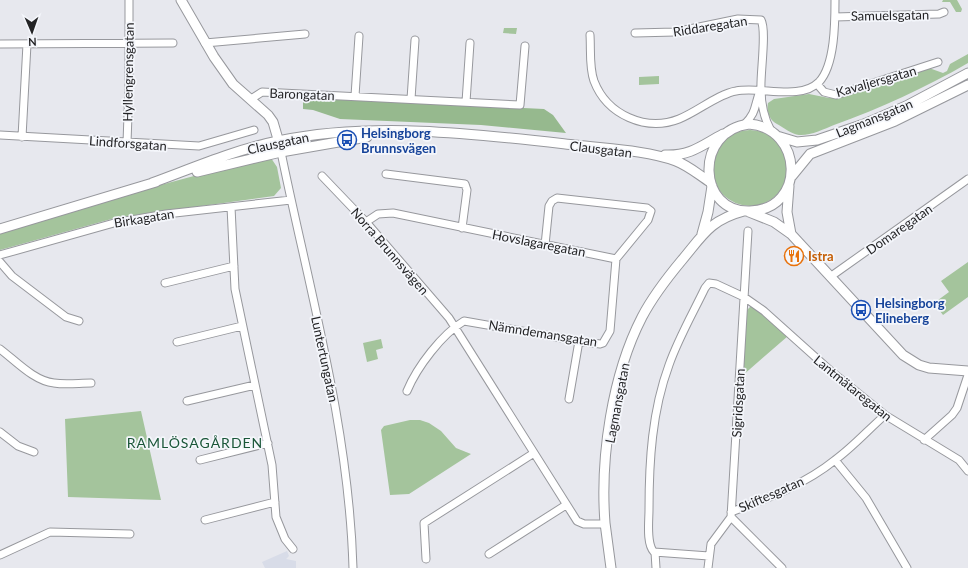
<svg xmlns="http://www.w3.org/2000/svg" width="968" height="568" viewBox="0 0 968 568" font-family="Lato,sans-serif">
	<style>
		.built { fill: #d8dce8 }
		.green { fill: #a4c49c }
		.forest { fill: #96b98e }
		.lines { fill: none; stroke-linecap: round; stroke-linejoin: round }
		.street-casing { stroke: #97989d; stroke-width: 9 }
		.secondary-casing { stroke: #97989d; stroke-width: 11 }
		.street { stroke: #fff; stroke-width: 7 }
		.secondary { stroke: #fff; stroke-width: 9 }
		.labels { text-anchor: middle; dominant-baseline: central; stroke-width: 3.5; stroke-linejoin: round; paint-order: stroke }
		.street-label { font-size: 13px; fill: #232325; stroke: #f4f6fb }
		.transit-label { font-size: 13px; font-weight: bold; fill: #164399; stroke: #f4f6fb; text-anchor: start }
		.food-label { font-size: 13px; font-weight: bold; fill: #c56008; stroke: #f4f6fb; text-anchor: start }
		.neighbourhood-label { font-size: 14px; letter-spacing: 1px; fill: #1a5638; stroke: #f4f6fb }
	</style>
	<rect width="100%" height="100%" fill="#e7e8ee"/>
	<path class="built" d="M287,551L289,556L286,559L296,561V568H265L262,562Z"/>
	<path class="green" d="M943,0H957L962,9L961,12H956L950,2H942Z
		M504,28H517L516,34L503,33Z
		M968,54V63C925,88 881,108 834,125C824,129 810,136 799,135C792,134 784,128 777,124C770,121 766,111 768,103L774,99L809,94L829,98H836L929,68L943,73L947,71L950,64Z
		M659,76V84L639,85V77Z
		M712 168a38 38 0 1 1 76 0a38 38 0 1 1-76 0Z
		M261,158H271L277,167L281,188L274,196L115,218L0,250V233L142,190Z
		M968,262V297L943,315L934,303L949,292L941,281Z
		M754,306L788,336L742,376L746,311L750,307Z
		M381,339L383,348L376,350L378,359L367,362L363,343Z
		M141,411L161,500L68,497L65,419Z
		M410,420H420L429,423L441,431L456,448L471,454L409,494L390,495L381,430L384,426Z"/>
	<path class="forest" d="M305,97L544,109L553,115L566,133L481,125L340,119L313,110L303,109V99Z"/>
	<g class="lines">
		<g class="street-casing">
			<path id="street" d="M835,17L939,14L944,12
				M635,33L675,32L738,19L761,20C767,31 760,74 761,89C761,103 764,118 771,131
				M590,35C591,50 589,67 594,81C607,115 646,132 679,119C697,112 718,94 736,91C761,86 800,101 819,82C835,65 835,22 835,0
				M205,43L305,34
				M0,44L173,43
				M817,84L824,92L836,95L938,62
				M355,96L359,36
				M251,99L262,92L520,105L525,46
				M411,99L415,40
				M466,102L470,43
				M744,125C757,112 754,106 760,91
				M0,135L199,146L254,130
				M22,137L27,44
				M127,143L129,86V0
				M281,152C309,289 349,427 353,568
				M386,174L465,184L467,190L462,228
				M322,176L366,222L449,318L577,521L584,524H605
				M231,207L235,289L272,465L276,517L285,539L293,549
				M366,222L378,214L393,213L616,259
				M0,255L114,223L166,214L291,200
				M0,262L12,276L66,317L79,321
				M830,277L968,179
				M165,283L234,266
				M177,342L242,326
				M0,349C16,361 34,381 54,383C66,385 79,383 91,383
				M407,391C417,367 442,334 464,321L579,341L600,344L603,343L610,331L616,259L648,220L651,211L647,208L557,198L552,201L549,206L545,245
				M569,399L579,341
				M187,401L255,385
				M0,432L18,446L34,452
				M924,440L952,415L957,408L968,375
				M200,460L268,443
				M835,460L866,498L907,568
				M731,512C768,498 804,485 835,460C853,447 868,430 885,415
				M731,517L782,568
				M205,520L275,502
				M655,552L656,568
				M489,554L566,505
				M0,555L50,532L130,534
				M709,556L654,552C646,544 649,521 649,510C649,461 652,411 669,365C678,339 693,313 705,288L709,283L716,284L744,297L764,311L832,372L885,415L959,460L968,471
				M426,559L424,523L534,453
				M708,568L711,544L731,517L748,231"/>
		</g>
		<g class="secondary-casing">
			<path id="secondary" d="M181,0L214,57L233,84L268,115L273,122L280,146
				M749,124C803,128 807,209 750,211C697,213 694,131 749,124Z
				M777,136L797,142L817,140L864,124L906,106L968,73
				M665,155C691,156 702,145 723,134
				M197,172L281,152L367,137
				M792,176L810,154L895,121L968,85
				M152,183C193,168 234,150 278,141C375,121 478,134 575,145C608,149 645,150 676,161C689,166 699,175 710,182
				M789,186L787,212L791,234
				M749,212L774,222L791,234L903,355L919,365L929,368L968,371
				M0,229L156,182
				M702,234L708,212L712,186
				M611,568C609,553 607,538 605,523C600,458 612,375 642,317C653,296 667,278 682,260C703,235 710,220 744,211"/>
		</g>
		<use href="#street" class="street"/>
		<use href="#secondary" class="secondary"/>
	</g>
	<defs>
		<g id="bus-ring" transform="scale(1)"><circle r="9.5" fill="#f4f6fb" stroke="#1a4fb4" stroke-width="1.5"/><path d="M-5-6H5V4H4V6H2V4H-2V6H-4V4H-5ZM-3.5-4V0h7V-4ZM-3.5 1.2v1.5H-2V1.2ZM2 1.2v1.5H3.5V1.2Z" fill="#1a4fb4"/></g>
		<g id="restaurant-ring" transform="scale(1)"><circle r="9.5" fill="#f4f6fb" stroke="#e8710a" stroke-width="1.5"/><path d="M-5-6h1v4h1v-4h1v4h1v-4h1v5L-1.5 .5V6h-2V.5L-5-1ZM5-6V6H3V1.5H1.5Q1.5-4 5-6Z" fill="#e8710a"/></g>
	</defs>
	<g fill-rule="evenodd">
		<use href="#bus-ring" x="347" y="140"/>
		<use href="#restaurant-ring" x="794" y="256"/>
		<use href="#bus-ring" x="861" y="310"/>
	</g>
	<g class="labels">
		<g class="street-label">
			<text transform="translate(890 15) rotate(-1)">Samuelsgatan</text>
			<text transform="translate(710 26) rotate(-9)">Riddaregatan</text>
			<text transform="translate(128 72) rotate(-89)">Hyllengrensgatan</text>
			<text transform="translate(876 81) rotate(-16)">Kavaljersgatan</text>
			<text transform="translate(302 94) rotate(2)">Barongatan</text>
			<text transform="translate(874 118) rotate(-22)">Lagmansgatan</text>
			<text transform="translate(128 143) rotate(4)">Lindforsgatan</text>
			<text transform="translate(278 143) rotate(-12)">Clausgatan</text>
			<text transform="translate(601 149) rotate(7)">Clausgatan</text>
			<text transform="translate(144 218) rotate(-9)">Birkagatan</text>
			<text transform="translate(899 229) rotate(-35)">Domaregatan</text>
			<text transform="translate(539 243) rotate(11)">Hovslagaregatan</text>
			<text transform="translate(390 251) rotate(49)">Norra Brunnsvägen</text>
			<text transform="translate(543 333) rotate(9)">Nämndemansgatan</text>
			<text transform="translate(325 359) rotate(78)">Luntertungatan</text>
			<text transform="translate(853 388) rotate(39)">Lantmätaregatan</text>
			<text transform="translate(617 403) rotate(-79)">Lagmansgatan</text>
			<text transform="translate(738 403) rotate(-87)">Sigridsgatan</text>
			<text transform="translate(771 494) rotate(-24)">Skiftesgatan</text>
		</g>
		<g class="transit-label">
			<text x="361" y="133">Helsingborg<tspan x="361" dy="15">Brunnsvägen</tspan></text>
			<text x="875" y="303">Helsingborg<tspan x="875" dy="15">Elineberg</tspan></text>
		</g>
		<g class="food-label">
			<text x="808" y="256">Istra</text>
		</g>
		<g class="neighbourhood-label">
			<text x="195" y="442">RAMLÖSAGÅRDEN</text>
		</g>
	</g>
	<g transform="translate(32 32) rotate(178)" stroke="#f4f6fb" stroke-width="3" paint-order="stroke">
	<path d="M0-3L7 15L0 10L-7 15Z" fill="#232325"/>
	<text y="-6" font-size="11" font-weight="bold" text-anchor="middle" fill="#232325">N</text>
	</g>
</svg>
